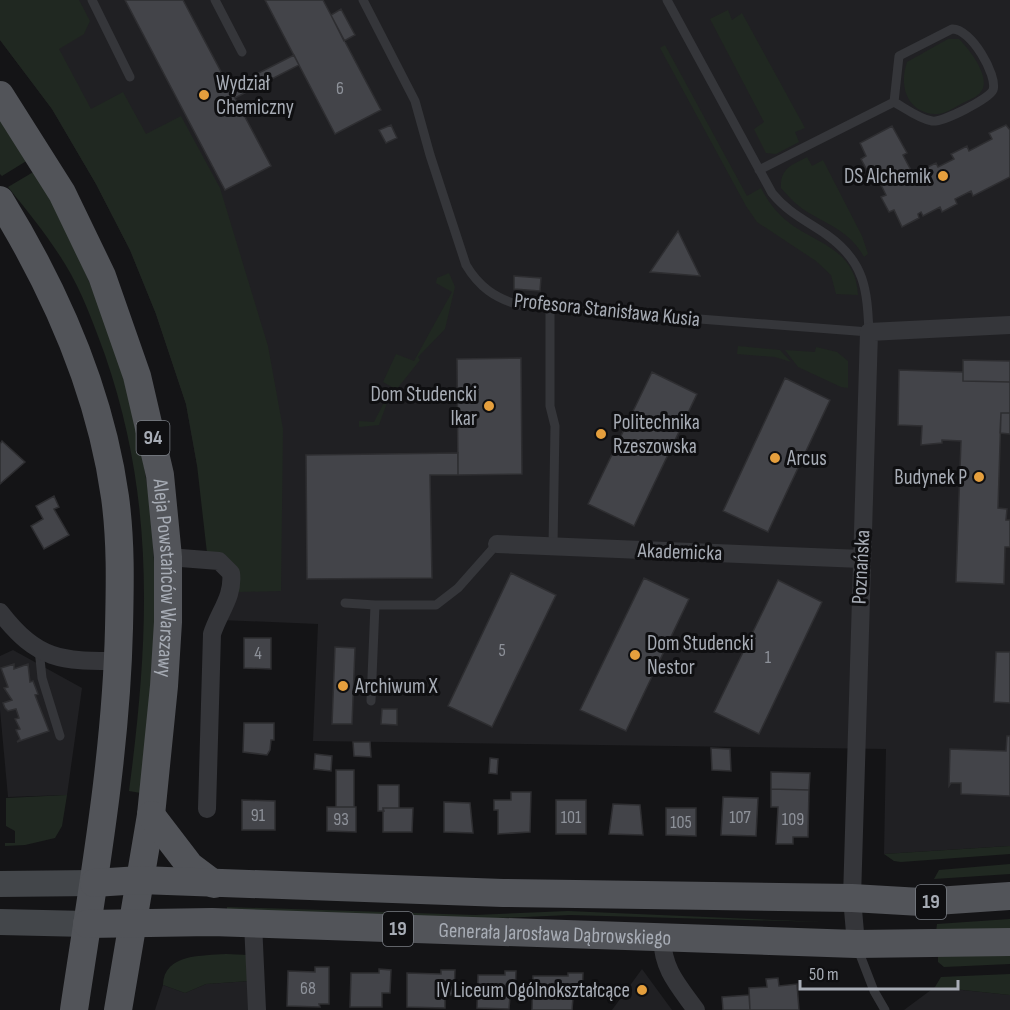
<svg xmlns="http://www.w3.org/2000/svg" width="1010" height="1010" viewBox="0 0 1010 1010" font-family="'Sofia Sans Condensed',sans-serif">
	<style>
		.built { fill: #202023 }
		.green { fill: #202821 }
		.building { fill: #434449; stroke: #2e2e31; stroke-width: 1.5 }
		.lines { fill: none; stroke-linecap: round; stroke-linejoin: round }
		.service { stroke: #35363a; stroke-width: 9 }
		.minor { stroke: #35363a; stroke-width: 18 }
		.secondary { stroke: #43464a; stroke-width: 26 }
		.primary { stroke: #525459; stroke-width: 28 }
		.poi-dot { fill: #e59f3d; stroke: #0f0f11; stroke-width: 2 }
		.labels { text-anchor: middle; dominant-baseline: central; stroke-width: 6; stroke-linejoin: round; paint-order: stroke }
		.number-label { font-size: 18px; fill: #8e929a }
		.shield { fill: #0f0f11; stroke: #797d84; stroke-width: 1.5 }
		.shield-label { font-size: 20px; font-weight: bold; fill: #a7acb5 }
		.poi-label { font-size: 21px; fill: #a7acb5; stroke: #0f0f11; text-anchor: start }
		.street-label { font-size: 21px; fill: #a7acb5; stroke: #0f0f11 }
	</style>
	<rect width="100%" height="100%" fill="#141416"/>
	<path class="built" d="M0,0H1010V846L884,854L886,749L313,741L318,624L221,620L238,592L240,574L197,465L186,404L156,314L130,250L96,184L52,109L0,40Z
		M13,650L82,688L67,795L8,797L0,710V656Z
		M642,969L672,1010H612Z
		M250,981L251,1010H155L163,985L185,993L206,984Z
		M935,987L1010,995V1010H904Z"/>
	<path class="green" d="M0,0H79L90,21L84,34L59,49L91,109L123,92L146,134L181,116L220,188L268,346L283,429L281,591L238,592L240,574L207,553L197,465L186,404L156,314L130,250L96,184L52,109L0,40Z
		M728,10L732,20L742,13L805,128L795,132L799,142L776,154L766,153L754,129L764,122L710,19Z
		M948,39H959C969,49 988,73 983,88C980,96 971,99 965,102C956,106 945,115 935,114C906,112 899,85 907,62Z
		M665,45L747,196L761,188C769,204 780,217 795,227C823,245 856,253 858,295L836,294L831,275L816,261L757,222L746,206L660,48Z
		M0,117L28,160L2,176L0,174Z
		M807,157L812,166L823,160L862,236L868,254L864,257C851,233 831,226 809,213C798,207 789,197 781,188C780,168 792,165 807,157Z
		M35,171C91,271 135,385 149,499C154,538 155,578 155,617C156,675 146,735 141,793L129,791C149,639 156,502 105,355C94,325 82,291 65,264C48,236 28,212 8,187Z
		M449,273L455,287L445,329L418,357L420,360L388,400L379,425L359,427V421L374,422L392,387L383,382L396,354L414,361L452,292L436,283L437,278Z
		M738,346L780,350L791,362L775,357L737,354Z
		M816,347L837,352L848,361V388L841,387L798,367L785,350L815,352Z
		M67,795L62,826L55,838L25,845L5,846V843H15V831L6,826V798Z
		M1010,846V854L901,862L894,861L884,854Z
		M1010,864V874L934,879L939,870Z
		M227,907L475,915L568,911L822,922L570,915L476,919L227,911Z
		M1010,919V929L936,932L937,924Z
		M226,954L248,955L250,981L206,984L185,993L163,985C164,953 203,956 226,954Z
		M938,956H1010V964L944,967L938,962Z
		M1010,974V995L935,987L941,977Z"/>
	<path class="building" d="M125,0H183L271,166L225,190Z
		M265,0H323L381,110L335,134Z
		M341,9L355,35L344,41L331,15Z
		M294,55L299,65L235,98L229,88Z
		M391,125L397,138L386,143L379,130Z
		M1006,125L1010,130V177L973,196L971,191L955,199L957,204L942,212L940,207L923,216L921,212L918,214L919,218L902,227L894,210L889,212L881,197L886,195L874,171L869,174L861,159L866,156L860,143L892,126L907,153L903,155L913,174L936,163L938,167L954,159L951,154L967,146L969,151L992,139L989,133Z
		M678,231L700,276L650,272Z
		M514,276L541,278L540,291L514,289Z
		M521,358L522,474L458,475L457,359Z
		M963,360L1010,361V382L963,381Z
		M899,370L963,372V381L1010,382V413H1001L998,508L1007,509L1006,520H1010V547H1005L1004,584L956,582L961,441L942,440V443L921,445L922,426L898,425Z
		M652,372L697,394L634,526L588,504Z
		M785,378L830,400L768,532L723,511Z
		M1001,413H1010V434L1000,433Z
		M2,441L25,462L0,484V444Z
		M458,453V475H430L432,578L307,579L306,455Z
		M54,496L59,507L54,509L69,535L44,549L31,526L43,519L36,506Z
		M511,573L556,595L492,727L448,706Z
		M644,578L689,599L626,731L580,710Z
		M778,580L822,602L759,734L714,712Z
		M244,638H271V669L244,668Z
		M335,647L355,648L352,724H332Z
		M996,652H1010V703L994,702Z
		M14,664V669L28,664L30,682L33,681L38,694L35,695L49,731L17,742L20,739L16,730L20,729L15,719L19,718L16,709L8,711L5,708L3,703L12,700L4,688L8,687L1,668Z
		M382,709H397V725L381,724Z
		M244,723H274V740H271L270,750L267,755L243,752Z
		M1007,736H1010V796L961,794V783H951L949,786L950,749L1006,751Z
		M353,742H370L371,757L354,756Z
		M711,748L730,749L731,771L712,770Z
		M315,754L332,756L331,771L314,769Z
		M490,758L498,759L497,774L489,773Z
		M336,770H354V807H336Z
		M771,772L810,773L809,790L771,789Z
		M378,785H399V808H383L384,811H378Z
		M771,789L809,790L808,837H793V844H776L778,807H771Z
		M511,792H531L530,832L498,834V810H494V800H511Z
		M723,797L758,798L756,836L721,835Z
		M242,800L275,801V830H242Z
		M556,800H586V834H556Z
		M444,802L470,803L473,833L444,832Z
		M613,804L640,805L643,835L609,834Z
		M327,807H356V832L327,831Z
		M383,808H413L412,832H383Z
		M666,808H696V836L666,835Z
		M315,967H329V1004H319L320,1007L287,1006L288,971L315,972Z
		M379,969L391,970L390,993H382V1007H350L351,973H379Z
		M441,970H455L454,995H445V1008L407,1007V973L441,974Z
		M505,971H516L515,996H510L509,1009L477,1008L478,975H505Z
		M568,973H583L582,998H573L572,1010H532L533,976H568Z
		M778,978L779,986L797,984L799,1010H750L749,988L767,987L766,979Z
		M749,995L750,1010H723L722,997Z"/>
	<g class="lines">
		<path class="service" d="M92,0L130,77
			M215,0L242,52
			M363,0L415,101L430,155L466,265C479,287 495,298 519,305L869,332C867,289 865,262 827,235C807,221 788,213 772,193L667,0
			M759,170L894,102C905,108 919,119 932,121C942,123 989,99 993,90C998,76 971,28 952,29L899,56L894,102
			M550,307V406L555,426L553,547
			M345,603L375,605
			M39,649L42,678L60,736
			M371,701L375,605H436L458,588L497,544
			M857,947L874,991L885,1010"/>
		<path class="minor" d="M497,544L862,559
			M168,557L219,561L231,573C234,596 219,612 212,634L207,809
			M0,612C38,661 61,661 118,661
			M253,923L257,1010
			M662,938C663,970 678,985 696,1010
			M856,944L852,898L869,332L1010,325"/>
		<path class="secondary" d="M0,884L94,883
			M0,922L87,924"/>
		<g class="primary">
			<path id="s1" d="M0,95L62,193L102,276L137,376L160,475L168,557V622L164,686L151,815L118,1010"/>
			<path d="M0,200C56,291 100,390 115,497C121,541 120,584 119,628C116,757 93,883 74,1010"/>
			<path d="M151,815L190,866L214,884"/>
			<path d="M94,883L140,880L503,893L852,898L921,902L1010,896"/>
			<path id="s2" d="M87,924L212,922L856,944L1010,942"/>
		</g>
	</g>
	<g class="poi-dot">
		<circle cx="204" cy="95" r="6"/>
		<circle cx="943" cy="176" r="6"/>
		<circle cx="489" cy="406" r="6"/>
		<circle cx="601" cy="434" r="6"/>
		<circle cx="775" cy="458" r="6"/>
		<circle cx="979" cy="477" r="6"/>
		<circle cx="635" cy="655" r="6"/>
		<circle cx="343" cy="686" r="6"/>
		<circle cx="642" cy="990" r="6"/>
	</g>
	<g class="labels">
		<g class="number-label">
			<text x="340" y="88">6</text>
			<text x="502" y="650">5</text>
			<text x="258" y="653">4</text>
			<text x="768" y="657">1</text>
			<text x="258" y="815">91</text>
			<text x="571" y="817">101</text>
			<text x="740" y="817">107</text>
			<text x="341" y="819">93</text>
			<text x="793" y="819">109</text>
			<text x="681" y="822">105</text>
			<text x="308" y="988">68</text>
		</g>
		<g class="shield">
			<rect x="136.5" y="421" width="33" height="34" rx="4.5"/>
			<rect x="916" y="885" width="30" height="34" rx="4.5"/>
			<rect x="383" y="912" width="30" height="34" rx="4.5"/>
		</g>
		<g class="shield-label">
			<text x="153" y="438">94</text>
			<text x="931" y="902">19</text>
			<text x="398" y="929">19</text>
		</g>
		<g class="poi-label">
			<text x="216" y="83">Wydział<tspan x="216" dy="24">Chemiczny</tspan></text>
			<text x="931" y="176" text-anchor="end">DS Alchemik</text>
			<text x="477" y="394" text-anchor="end">Dom Studencki<tspan x="477" dy="24">Ikar</tspan></text>
			<text x="613" y="422">Politechnika<tspan x="613" dy="24">Rzeszowska</tspan></text>
			<text x="787" y="458">Arcus</text>
			<text x="967" y="477" text-anchor="end">Budynek P</text>
			<text x="647" y="643">Dom Studencki<tspan x="647" dy="24">Nestor</tspan></text>
			<text x="355" y="686">Archiwum X</text>
			<text x="630" y="990" text-anchor="end">IV Liceum Ogólnokształcące</text>
		</g>
		<g class="street-label">
			<text transform="translate(607 310) rotate(6)">Profesora Stanisława Kusia</text>
			<text transform="translate(680 552) rotate(2)">Akademicka</text>
			<text transform="translate(861 567) rotate(-87)">Poznańska</text>
			<text stroke="none"><textPath href="#s1" startOffset="519">Aleja Powstańców Warszawy</textPath></text>
			<text stroke="none"><textPath href="#s2" startOffset="468">Generała Jarosława Dąbrowskiego</textPath></text>
		</g>
	</g>
	<path d="M800 980v9h158v-9" fill="none" stroke="#a7acb5" stroke-width="3"/>
	<text x="809" y="980" font-size="18" fill="#a7acb5" stroke="#0f0f11" stroke-width="4.5" paint-order="stroke">50 m</text>
</svg>
